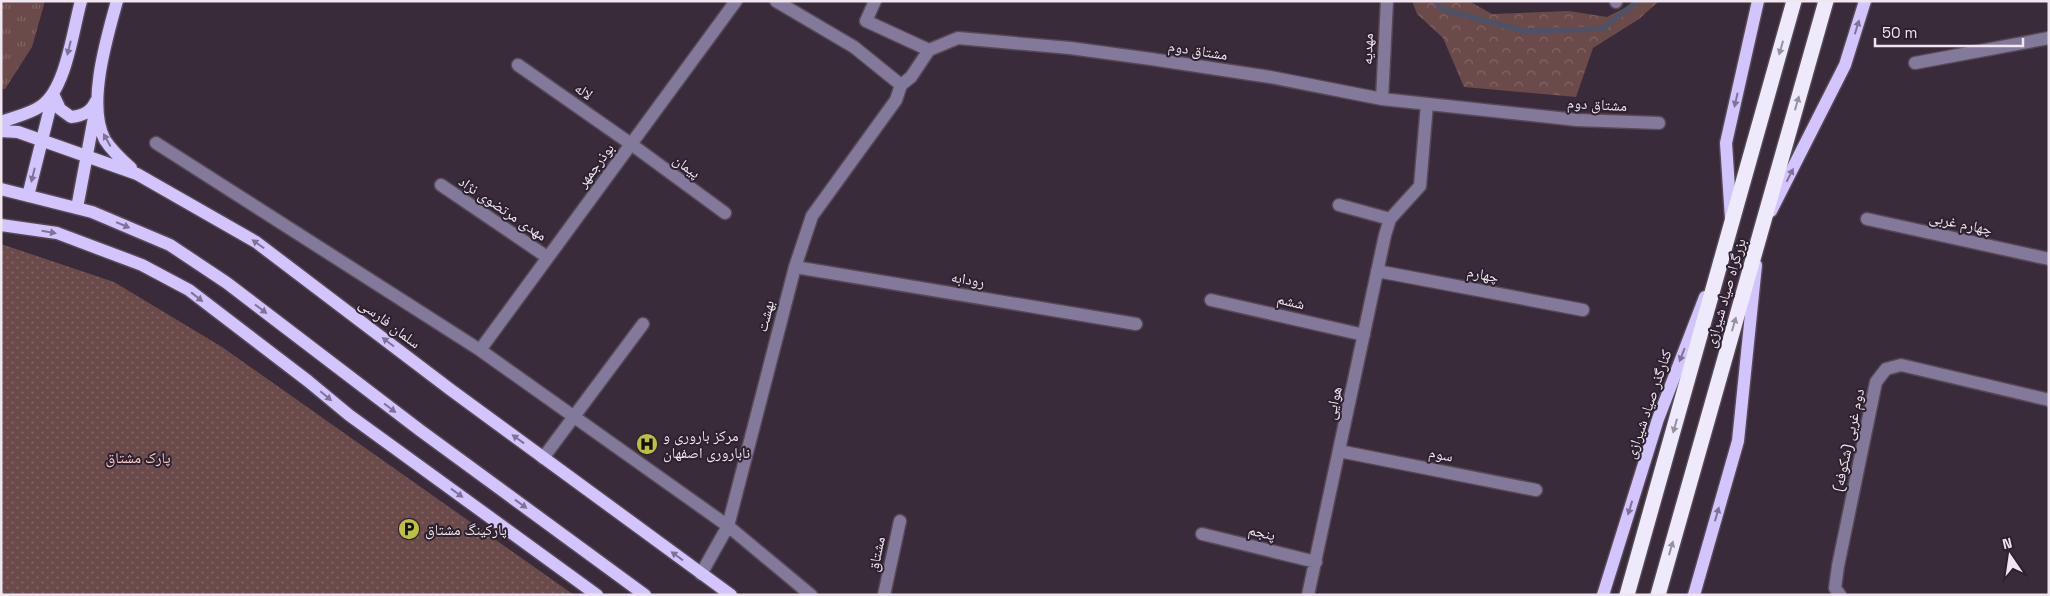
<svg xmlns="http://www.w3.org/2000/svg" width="2050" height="596" viewBox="0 0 2050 596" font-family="'Space Grotesk','Noto Naskh Arabic',sans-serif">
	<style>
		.grass { fill: url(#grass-tufts) }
		.forest { fill: url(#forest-crowns) }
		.park { fill: url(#park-dots) }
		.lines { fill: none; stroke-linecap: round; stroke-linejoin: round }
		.stream { stroke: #4f5267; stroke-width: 5.5 }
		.minor-casing { stroke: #564956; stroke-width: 15 }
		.major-casing { stroke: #564956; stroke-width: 15 }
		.highway-casing { stroke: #564956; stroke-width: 18 }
		.minor { stroke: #82799b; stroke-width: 12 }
		.major { stroke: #d2c4fc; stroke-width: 12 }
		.highway { stroke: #eeeafb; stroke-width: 15 }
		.oneway { fill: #807296 }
		.oneway2 { fill: #98909f }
		.labels { text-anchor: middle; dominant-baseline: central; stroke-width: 4; stroke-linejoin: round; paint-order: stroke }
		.street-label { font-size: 15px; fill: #efe6ef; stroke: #2e212f }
		.poi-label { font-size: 15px; fill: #efe6ef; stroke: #2e212f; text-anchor: start }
		.park-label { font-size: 15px; fill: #facdca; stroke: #2e212f }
	</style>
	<defs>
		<pattern id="grass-tufts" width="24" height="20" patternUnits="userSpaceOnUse" patternTransform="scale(1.25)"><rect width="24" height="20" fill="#6b4b49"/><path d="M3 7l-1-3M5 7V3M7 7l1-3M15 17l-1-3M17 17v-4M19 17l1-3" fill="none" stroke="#806564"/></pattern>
		<pattern id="forest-crowns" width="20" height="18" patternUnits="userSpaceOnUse" patternTransform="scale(1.25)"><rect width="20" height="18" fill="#6b4b49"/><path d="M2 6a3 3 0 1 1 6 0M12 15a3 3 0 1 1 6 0" fill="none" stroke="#806564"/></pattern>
		<pattern id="park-dots" width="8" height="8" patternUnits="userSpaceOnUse" patternTransform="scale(1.25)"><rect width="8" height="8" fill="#6b4b49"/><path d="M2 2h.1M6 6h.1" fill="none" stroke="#806564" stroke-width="1.8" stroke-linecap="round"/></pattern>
	</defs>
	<rect width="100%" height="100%" fill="#392b39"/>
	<path class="grass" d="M1,1H45L32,47L5,89H1Z"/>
	<path class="forest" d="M1412,1H1469L1492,14L1569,11L1607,17L1638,1H1659L1639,19L1593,48L1576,97L1464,87L1443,38L1417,14Z"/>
	<path class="park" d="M1,244L114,282L222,347L574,595H1Z"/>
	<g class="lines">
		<path class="stream" d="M1437,1L1441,9L1524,31L1602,29L1638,1"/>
		<g class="minor-casing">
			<path id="minor" d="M776,1L854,47L901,85L911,77L929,50L958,38L1070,48L1151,59L1270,77L1382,99L1577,120L1659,123
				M875,1L866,21L929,50
				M1616,1V2
				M1915,63L2049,38
				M518,65L631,144L725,213
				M1382,99L1387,1
				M156,143L480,350L728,526L811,595
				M441,185L547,257
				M1339,205L1390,219
				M1867,219L2049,259
				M795,267L1136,324
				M1377,271L1583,310
				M1211,300L1364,335
				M480,350L736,1
				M1339,451L1536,490
				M543,458L643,324
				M1202,534L1316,562
				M701,574L728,526L795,267L812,216L896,100L901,85
				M884,595L900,521
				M1308,595L1385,235L1390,219L1420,186L1427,104
				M1840,595L1835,588L1838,566L1876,382L1886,369L1901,365L2049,400"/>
		</g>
		<g class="major-casing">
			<path id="major" d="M117,1C107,37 86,106 105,140C112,151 122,160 131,168
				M53,94L60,109L71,117C83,116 91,112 96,101
				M1,122C14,117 30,114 41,106C66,90 73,29 81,1
				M1,131L18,132L137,174L256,242L451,390L731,595
				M1,189L92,212L170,245L227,283L421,431L645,595
				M28,196L53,96
				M77,208L95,112
				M1771,211L1845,65L1865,1
				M1731,219L1726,143L1758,1
				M1,225L57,233L142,265L189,290L308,381L349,415L597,595
				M1603,595L1658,419L1705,297
				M1694,595L1738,441L1756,265"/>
		</g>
		<g class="highway-casing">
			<path id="highway" d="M1627,595L1794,1
				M1658,595L1826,1"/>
		</g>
		<use href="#minor" class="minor"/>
		<use href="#major" class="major"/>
		<use href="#highway" class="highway"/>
	</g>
	<defs><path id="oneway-solid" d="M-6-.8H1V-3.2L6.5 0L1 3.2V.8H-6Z" transform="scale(1.25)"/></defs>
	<g class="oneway">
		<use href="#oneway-solid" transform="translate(1857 27) rotate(-73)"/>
		<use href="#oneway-solid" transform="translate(69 48) rotate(104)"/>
		<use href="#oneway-solid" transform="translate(1736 100) rotate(103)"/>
		<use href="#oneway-solid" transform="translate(107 140) rotate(-119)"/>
		<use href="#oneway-solid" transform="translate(33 175) rotate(104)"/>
		<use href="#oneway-solid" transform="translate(1790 175) rotate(-63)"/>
		<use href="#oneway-solid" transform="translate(123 225) rotate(23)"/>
		<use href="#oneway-solid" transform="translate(49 232) rotate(10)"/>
		<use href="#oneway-solid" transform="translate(258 244) rotate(-145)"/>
		<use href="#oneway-solid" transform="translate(197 297) rotate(38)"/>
		<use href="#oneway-solid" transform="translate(261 309) rotate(37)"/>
		<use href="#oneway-solid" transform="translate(388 342) rotate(-143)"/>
		<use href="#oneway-solid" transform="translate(1682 355) rotate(111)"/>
		<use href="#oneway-solid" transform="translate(326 396) rotate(40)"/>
		<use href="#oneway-solid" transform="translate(390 408) rotate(37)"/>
		<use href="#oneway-solid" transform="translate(518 439) rotate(-144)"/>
		<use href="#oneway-solid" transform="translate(457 493) rotate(36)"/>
		<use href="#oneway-solid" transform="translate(521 504) rotate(36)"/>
		<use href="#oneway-solid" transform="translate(1630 508) rotate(107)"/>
		<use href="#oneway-solid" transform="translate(1717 514) rotate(-74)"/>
		<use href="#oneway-solid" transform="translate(677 556) rotate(-144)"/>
	</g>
	<g class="oneway2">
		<use href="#oneway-solid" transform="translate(1781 48) rotate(106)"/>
		<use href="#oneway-solid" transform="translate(1797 103) rotate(-74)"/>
		<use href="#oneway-solid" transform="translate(1734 324) rotate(-74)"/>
		<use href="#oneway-solid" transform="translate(1675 426) rotate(106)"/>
		<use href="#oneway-solid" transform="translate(1671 548) rotate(-74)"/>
	</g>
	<defs>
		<g id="hospital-disc" transform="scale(1.125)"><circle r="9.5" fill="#bdbf43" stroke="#2e212f"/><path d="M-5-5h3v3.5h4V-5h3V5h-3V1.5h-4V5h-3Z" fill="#111"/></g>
		<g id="parking-disc" transform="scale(1.125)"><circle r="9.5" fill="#bdbf43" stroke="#2e212f"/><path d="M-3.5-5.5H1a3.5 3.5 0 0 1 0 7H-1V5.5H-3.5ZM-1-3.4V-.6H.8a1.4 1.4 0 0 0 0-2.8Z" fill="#111"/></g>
	</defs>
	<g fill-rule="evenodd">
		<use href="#hospital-disc" x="647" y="444"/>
		<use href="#parking-disc" x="409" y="529"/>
	</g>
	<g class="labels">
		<g class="street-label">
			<text transform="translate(1367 49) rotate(-88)">مهدیه</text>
			<text transform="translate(1198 50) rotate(9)">مشتاق دوم</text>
			<text transform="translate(584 91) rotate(35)">لاله</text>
			<text transform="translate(1597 104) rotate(3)">مشتاق دوم</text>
			<text transform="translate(595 165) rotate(-53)">بوذرجمهر</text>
			<text transform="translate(687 166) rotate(36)">پیمان</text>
			<text transform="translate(503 208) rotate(34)">مهدی مرتضوی نژاد</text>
			<text transform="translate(1961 223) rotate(12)">چهارم غربی</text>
			<text transform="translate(1483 274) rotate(11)">چهارم</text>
			<text transform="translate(968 279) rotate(9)">رودابه</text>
			<text transform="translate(1725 293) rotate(-74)">بزرگراه صیاد شیرازی</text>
			<text transform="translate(1291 301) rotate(13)">ششم</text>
			<text transform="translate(765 316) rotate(-76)">بهشت</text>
			<text transform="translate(390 323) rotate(37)">سلمان فارسی</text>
			<text transform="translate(1333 403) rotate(-78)">هوایی</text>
			<text transform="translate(1648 404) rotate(-71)">کنارگذر صیاد شیرازی</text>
			<text transform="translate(1848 440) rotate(-78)">دوم غربی (شکوفه)</text>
			<text transform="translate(1441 454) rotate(11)">سوم</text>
			<text transform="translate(1262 532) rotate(13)">پنجم</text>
			<text transform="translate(876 554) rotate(-78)">مشتاق</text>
		</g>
		<g class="poi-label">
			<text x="663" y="435">مرکز باروری و<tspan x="663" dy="17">ناباروری اصفهان</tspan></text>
			<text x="425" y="529">پارکینگ مشتاق</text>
		</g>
		<g class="park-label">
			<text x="138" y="457">پارک مشتاق</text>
		</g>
	</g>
	<rect width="2050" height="596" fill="none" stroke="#efe6ef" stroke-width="5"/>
	<g transform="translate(2010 556) rotate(347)" stroke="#2e212f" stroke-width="4" paint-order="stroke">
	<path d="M0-4L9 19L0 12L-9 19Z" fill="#efe6ef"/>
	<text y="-8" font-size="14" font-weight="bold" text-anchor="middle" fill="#efe6ef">N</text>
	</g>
	<path d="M1875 38v8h148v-8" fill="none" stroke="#efe6ef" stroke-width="2.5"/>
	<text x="1882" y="38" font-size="15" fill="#efe6ef" stroke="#2e212f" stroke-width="4" paint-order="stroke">50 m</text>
</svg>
